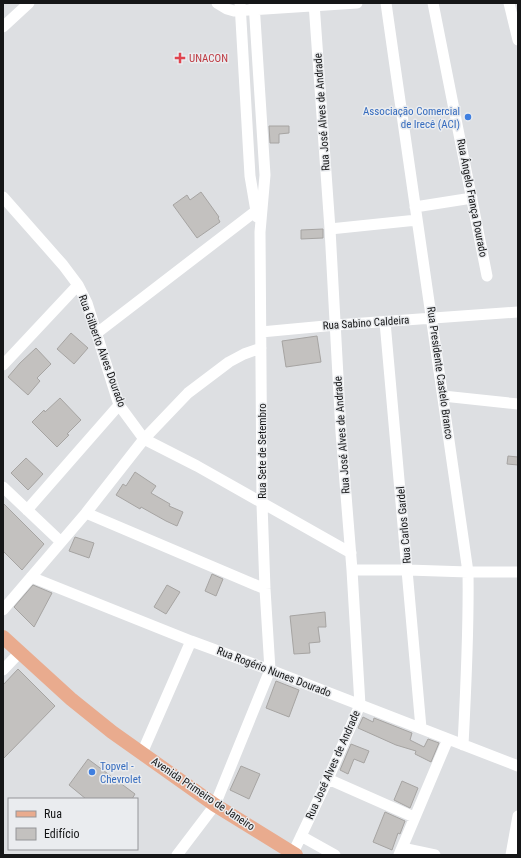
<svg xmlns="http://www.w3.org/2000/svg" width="521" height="858" viewBox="0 0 521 858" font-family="'Roboto Condensed',sans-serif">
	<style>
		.building { fill: #c3c1bf; stroke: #a6a4a2 }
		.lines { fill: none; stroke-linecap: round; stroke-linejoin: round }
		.minor { stroke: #fff; stroke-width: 11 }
		.major { stroke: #e9ab8e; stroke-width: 14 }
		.health-dot { fill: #e0444e; stroke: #eaecef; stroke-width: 1.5 }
		.shop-dot { fill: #3f7fe0; stroke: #eaecef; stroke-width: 1.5 }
		.labels { text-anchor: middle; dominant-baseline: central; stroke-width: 3; stroke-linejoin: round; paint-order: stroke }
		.health-label { font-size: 11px; fill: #be3a42; stroke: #eaecef; text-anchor: start }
		.shop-label { font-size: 11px; fill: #366cbe; stroke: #eaecef; text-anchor: end }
		.street-label { font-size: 11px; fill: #151617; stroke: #eaecef }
	</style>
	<rect width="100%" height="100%" fill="#dddfe2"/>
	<path class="building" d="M269,126H289V133L279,134V143H270Z
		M201,192L219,217L218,218L220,222L197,238L173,205L187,195L190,200Z
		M323,229V238L301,239V230Z
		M71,333L88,348L74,364L57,349Z
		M317,336L321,362L286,367L282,341Z
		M36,348L51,364L37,378L40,381L28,395L8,377L20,363Z
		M60,398L81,420L67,434L69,435L57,447L32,422L44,410L45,412Z
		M508,456L518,457V465L507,464Z
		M26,458L43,474L28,490L11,473Z
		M135,472L156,486L151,493L170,504L169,506L183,512L177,526L166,521L141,507L140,509L116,495L123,484L126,486Z
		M3,503L44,544L22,570L3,551Z
		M75,537L94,543L89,558L69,551Z
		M212,574L223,579L216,596L205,591Z
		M33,585L52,593L34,627L14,607Z
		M167,585L180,592L166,614L154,607Z
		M325,612L326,627H318L320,642L309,643L310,653L294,654L290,616Z
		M18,669L55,706L3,759V685Z
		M276,681L299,690L289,717L266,708Z
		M363,717L373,722L374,718L412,733L410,740L424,747L428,739L439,743L431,762L415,754L416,751L396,745L358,728Z
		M351,744L369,751L364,763L354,759L348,774L340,770Z
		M88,759L135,794L132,799H86L69,785Z
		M241,766L260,774L249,799L230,790Z
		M402,781L418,788L410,808L394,800Z
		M385,812L405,821L400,834L398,833L392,850L373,842Z"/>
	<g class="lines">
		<path class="minor" d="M217,3L227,9L234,11L357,3
			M240,3L250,176L257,217
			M386,3C413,193 441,383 468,572C469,630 466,687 463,745
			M433,3L487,276
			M509,3L518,40
			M3,27L29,3
			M3,197L63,265L78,285L87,303L119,405L144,439L197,466L351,553
			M415,207L472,198
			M330,229L417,220
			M385,322L421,728
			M261,332L336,325L518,312
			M97,333L261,207
			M3,365L78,285
			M443,396L518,404
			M3,487L61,542
			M27,510L119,405
			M86,513L265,589
			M352,570H408L468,572H518
			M31,577L191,641L270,670L518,766
			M3,610L86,513L144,439L188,393L229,362L244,354L261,348
			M3,670L20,652
			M142,753L191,641
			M328,779L414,817
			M301,836L335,855
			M402,848L435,855
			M293,853L328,779L360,705L352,570L341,432L330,229L314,3
			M177,855L215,805L270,670L265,589L262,504L260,232L265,175L254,3
			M399,855L448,739
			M511,855L518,816"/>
		<path class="major" d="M3,637L71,699L112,732L215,805L296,855"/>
	</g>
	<path class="health-dot" d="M178 52h4v4h4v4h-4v4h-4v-4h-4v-4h4z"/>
	<g class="shop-dot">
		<circle cx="468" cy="117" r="4"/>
		<circle cx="92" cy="772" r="4"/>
	</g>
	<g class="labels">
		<g class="health-label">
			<text x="189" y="58">UNACON</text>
		</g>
		<g class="shop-label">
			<text x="460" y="111">Associação Comercial<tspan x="460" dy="13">de Irecê (ACI)</tspan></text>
			<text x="100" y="766" text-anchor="start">Topvel -<tspan x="100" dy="13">Chevrolet</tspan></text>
		</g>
		<g class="street-label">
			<text transform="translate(322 112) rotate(-94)">Rua José Alves de Andrade</text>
			<text transform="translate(472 198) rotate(79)">Rua Ângelo França Dourado</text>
			<text transform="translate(366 323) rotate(-4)">Rua Sabino Caldeira</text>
			<text transform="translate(102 351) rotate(70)">Rua Gilberto Alves Dourado</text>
			<text transform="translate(440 373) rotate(82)">Rua Presidente Castelo Branco</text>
			<text transform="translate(342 435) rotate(-94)">Rua José Alves de Andrade</text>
			<text transform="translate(262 451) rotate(-90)">Rua Sete de Setembro</text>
			<text transform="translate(404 525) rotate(-95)">Rua Carlos Gardel</text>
			<text transform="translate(274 672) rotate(21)">Rua Rogério Nunes Dourado</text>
			<text transform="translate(333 765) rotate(-66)">Rua José Alves de Andrade</text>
			<text transform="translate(203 794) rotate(34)">Avenida Primeiro de Janeiro</text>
		</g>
	</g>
	<rect width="521" height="858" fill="none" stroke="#151617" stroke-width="8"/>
	<rect x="8" y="798" width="130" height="52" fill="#eaecef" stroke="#959699"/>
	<rect x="16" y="811" width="20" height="6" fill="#e9ab8e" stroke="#959699"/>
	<text x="44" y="818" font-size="12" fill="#151617">Rua</text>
	<rect x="16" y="828" width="20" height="12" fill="#c3c1bf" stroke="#959699"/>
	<text x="44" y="838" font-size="12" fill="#151617">Edifício</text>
</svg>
